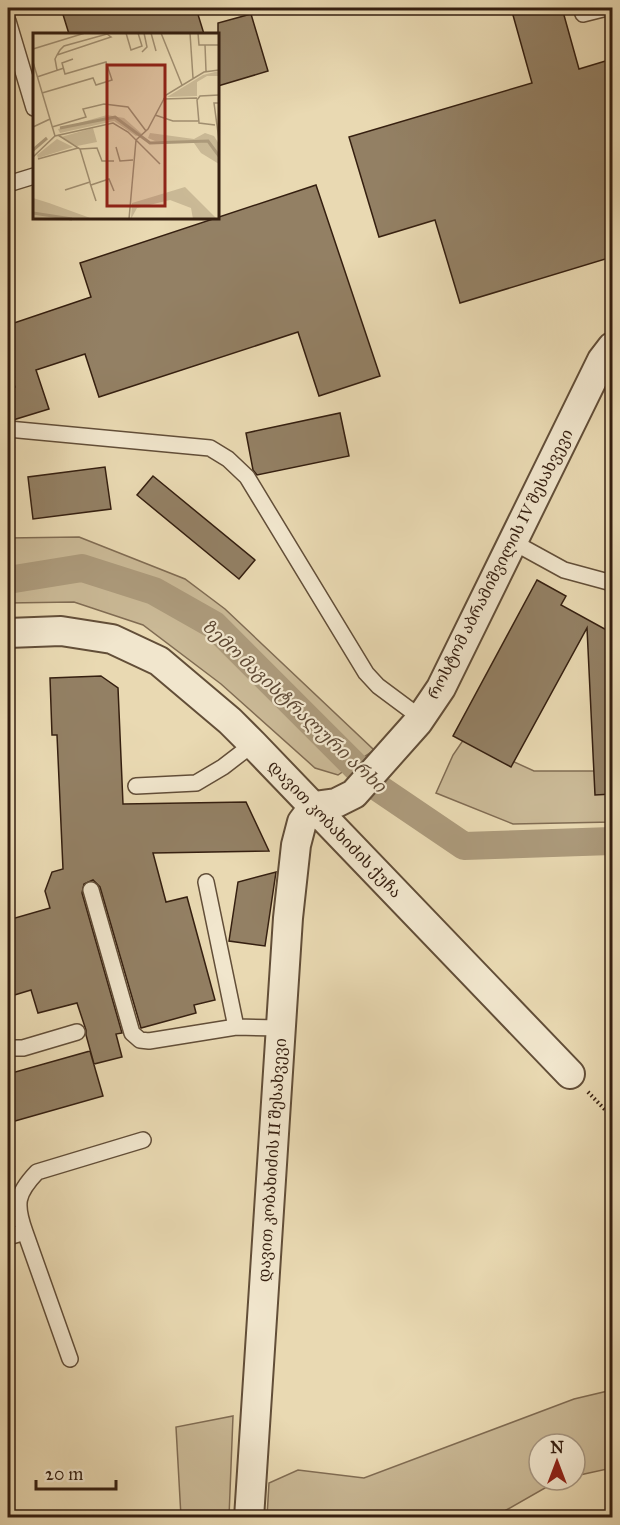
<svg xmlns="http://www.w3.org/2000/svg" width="620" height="1525" viewBox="0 0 620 1525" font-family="'IM FELL Great Primer','Noto Serif Georgian',serif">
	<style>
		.green { fill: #cab996; stroke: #806c53; stroke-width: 1.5 }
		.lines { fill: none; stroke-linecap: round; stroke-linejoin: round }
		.canal { stroke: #ac9a7b; stroke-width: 28 }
		.building { fill: #938064; stroke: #351f10; stroke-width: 1.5 }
		.service-casing { stroke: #624e38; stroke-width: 18 }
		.minor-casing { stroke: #624e38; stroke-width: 32 }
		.path { stroke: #351f10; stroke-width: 4; stroke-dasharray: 1.5 3; stroke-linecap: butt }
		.service { stroke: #f1e6cd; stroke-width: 15 }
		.minor { stroke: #f1e6cd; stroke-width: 28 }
		.labels { text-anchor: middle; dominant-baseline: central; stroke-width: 4.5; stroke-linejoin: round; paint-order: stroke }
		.street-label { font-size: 16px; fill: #351f10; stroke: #f1e6cd }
		.water-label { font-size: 18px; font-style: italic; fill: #5f4a35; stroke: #f1e6cd }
		.inset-river { fill: none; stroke: #ac9a7b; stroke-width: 3 }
		.inset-road { fill: none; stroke: #a18f71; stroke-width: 1.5 }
		.view { fill: #8f2418; fill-opacity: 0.15; stroke: #8f2418; stroke-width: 3 }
		.inset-edge { fill: none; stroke: #351f10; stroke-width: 3 }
	</style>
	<rect width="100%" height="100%" fill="#e9d9b2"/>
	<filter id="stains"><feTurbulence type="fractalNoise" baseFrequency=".00333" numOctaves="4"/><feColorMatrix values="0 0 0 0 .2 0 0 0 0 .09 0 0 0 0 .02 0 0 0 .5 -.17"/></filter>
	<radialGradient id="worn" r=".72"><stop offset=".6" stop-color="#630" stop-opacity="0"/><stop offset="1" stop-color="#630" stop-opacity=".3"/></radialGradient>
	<path class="green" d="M79,537L185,579L225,609L374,750L338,775L315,768L221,684L143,625L74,602L8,603V538Z
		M464,739L534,771H612V822L513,824L436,793L453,755Z
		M612,1390V1468L575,1476V1444H539V1480H559L494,1517H267L269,1483L298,1470L364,1478L574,1399Z
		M233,1416L229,1517H181L176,1427Z"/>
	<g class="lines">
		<path class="canal" d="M8,580L82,568L154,591L214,625L374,785L464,846L612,841"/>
	</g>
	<path class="building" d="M61,8H196L204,34H69Z
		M511,8H562L579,69L612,59V257L460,303L435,220L379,237L349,137L532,83Z
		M251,14L268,71L218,86V23Z
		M316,185L380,376L319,396L298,332L99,397L85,354L36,370L49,409L13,420L8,405V390L15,387L8,366V325L91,297L80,263Z
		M340,413L349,456L257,475L253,470L246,433Z
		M105,467L111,509L33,519L28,477Z
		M153,476L255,560L239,579L137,495Z
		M537,580L566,596L561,605L612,633V794L595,795L587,628L511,767L453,736Z
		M101,676L118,688L123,804L246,802L269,851L153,853L166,902L187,897L215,1000L194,1005L196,1013L141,1028L100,887L93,880L84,884L82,893L122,1033L116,1034L122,1057L94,1064L86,1035V1030L77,1003L38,1013L31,990L8,997V920L50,908L45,891L52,872L63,869L57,735H52L50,678Z
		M276,872L265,946L229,941L238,882Z
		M90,1051L103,1096L8,1123V1074Z"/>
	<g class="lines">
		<g class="service-casing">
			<path id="service" d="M583,14L607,8
				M8,21L34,108
				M8,184L34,176
				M8,429L210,448L228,459L247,477L366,673L378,686L421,718
				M513,542L564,570L612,583
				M136,786L196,783L223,767L253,744
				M206,882L236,1027
				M91,890L132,1033L140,1040L149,1041L236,1027L281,1028
				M8,1048H23L77,1032
				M25,1232C15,1204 16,1194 37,1172L143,1140
				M8,1237L25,1232L70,1359"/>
		</g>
		<g class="minor-casing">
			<path id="minor" d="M8,633L61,631L112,639L159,661L230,721L253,744L570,1074
				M314,806L336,803L354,794L418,722L441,688L602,360L612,347
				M249,1518L288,918L296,845L302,822L314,806"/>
		</g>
		<path class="path" d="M588,1092L612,1117"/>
		<use href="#service" class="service"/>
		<use href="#minor" class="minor"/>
	</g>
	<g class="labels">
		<g class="street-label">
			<text transform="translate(500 564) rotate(-63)">როსტომ აბრამიშვილის IV შესახვევი</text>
			<text transform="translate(335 829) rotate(46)">დავით კობახიძის ქუჩა</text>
			<text transform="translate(272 1160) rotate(-86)">დავით კობახიძის II შესახვევი</text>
		</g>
		<g class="water-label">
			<text transform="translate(294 706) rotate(43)">ზემო მაგისტრალური არხი</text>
		</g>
	</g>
	<g transform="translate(33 33)">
		<rect width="186" height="186" fill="#e9d9b2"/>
		<path d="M186,38V43H174L164,49V63L134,64L170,42ZM74,82L91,85L109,101L103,103L81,88L27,100L25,96ZM60,95L64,109L44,113L28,104ZM117,100L161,106L172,100L181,103L186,111V131L168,120L161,110L122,108L115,105ZM24,106L40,114L5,125L4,122ZM152,154L184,186H160L158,175L137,167L104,175L98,186L99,170ZM0,165L16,170L60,186H0Z" fill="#cab996"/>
		<path class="inset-river" d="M27,95L82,84L117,110L175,108L186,123M0,117L14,105M0,180L39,186"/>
		<path class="inset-road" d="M93,0L98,17L109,13L105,0M118,0L123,18M128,0L149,52M157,0L160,45M165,0L166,12H186M172,12L173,38M0,16L52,0M109,19L114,14L111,0M24,22L78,4L74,1L31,13L27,17L24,22L22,26L24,37M0,29L22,103M4,44L31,35M9,60L60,45L63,52L79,47L73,29L32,41L29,30L40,26M130,66L164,65M186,70H181L186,107M122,82L140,88H165M182,92L166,90L164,67L167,63L186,62M0,94L17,86M19,94L53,84L50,76L71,71L95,74L113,98M25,102L47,116L57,149L32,157M103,107L115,96L133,62L171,39L186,37M83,114L87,128L100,127M47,116L64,115L69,128H81M0,124L22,103L80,90L95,99L127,131M5,126L45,115M57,150L63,168M58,152L76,146L81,158M96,186L103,107"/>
		<path class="view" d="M74,32H132V173H74Z"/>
		<rect width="186" height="186" class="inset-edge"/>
	</g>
	<rect width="620" height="1525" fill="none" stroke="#e9d9b2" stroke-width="30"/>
	<rect x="9" y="9" width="602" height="1507" fill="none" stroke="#351f10" stroke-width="3"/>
	<rect x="15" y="15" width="590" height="1495" fill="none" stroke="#351f10" stroke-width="1.5"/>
	<g transform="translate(557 1462)"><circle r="28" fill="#f1e6cd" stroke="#a69681" stroke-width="1.5"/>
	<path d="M0-4.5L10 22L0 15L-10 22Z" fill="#8f2418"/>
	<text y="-9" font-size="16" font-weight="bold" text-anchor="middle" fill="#351f10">N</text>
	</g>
	<path d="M36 1480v9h80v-9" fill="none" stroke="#351f10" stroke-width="3"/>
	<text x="45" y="1480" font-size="18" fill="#351f10" stroke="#f1e6cd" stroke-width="4.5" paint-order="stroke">20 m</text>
	<rect width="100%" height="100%" filter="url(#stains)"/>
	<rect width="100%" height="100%" fill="url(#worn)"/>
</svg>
